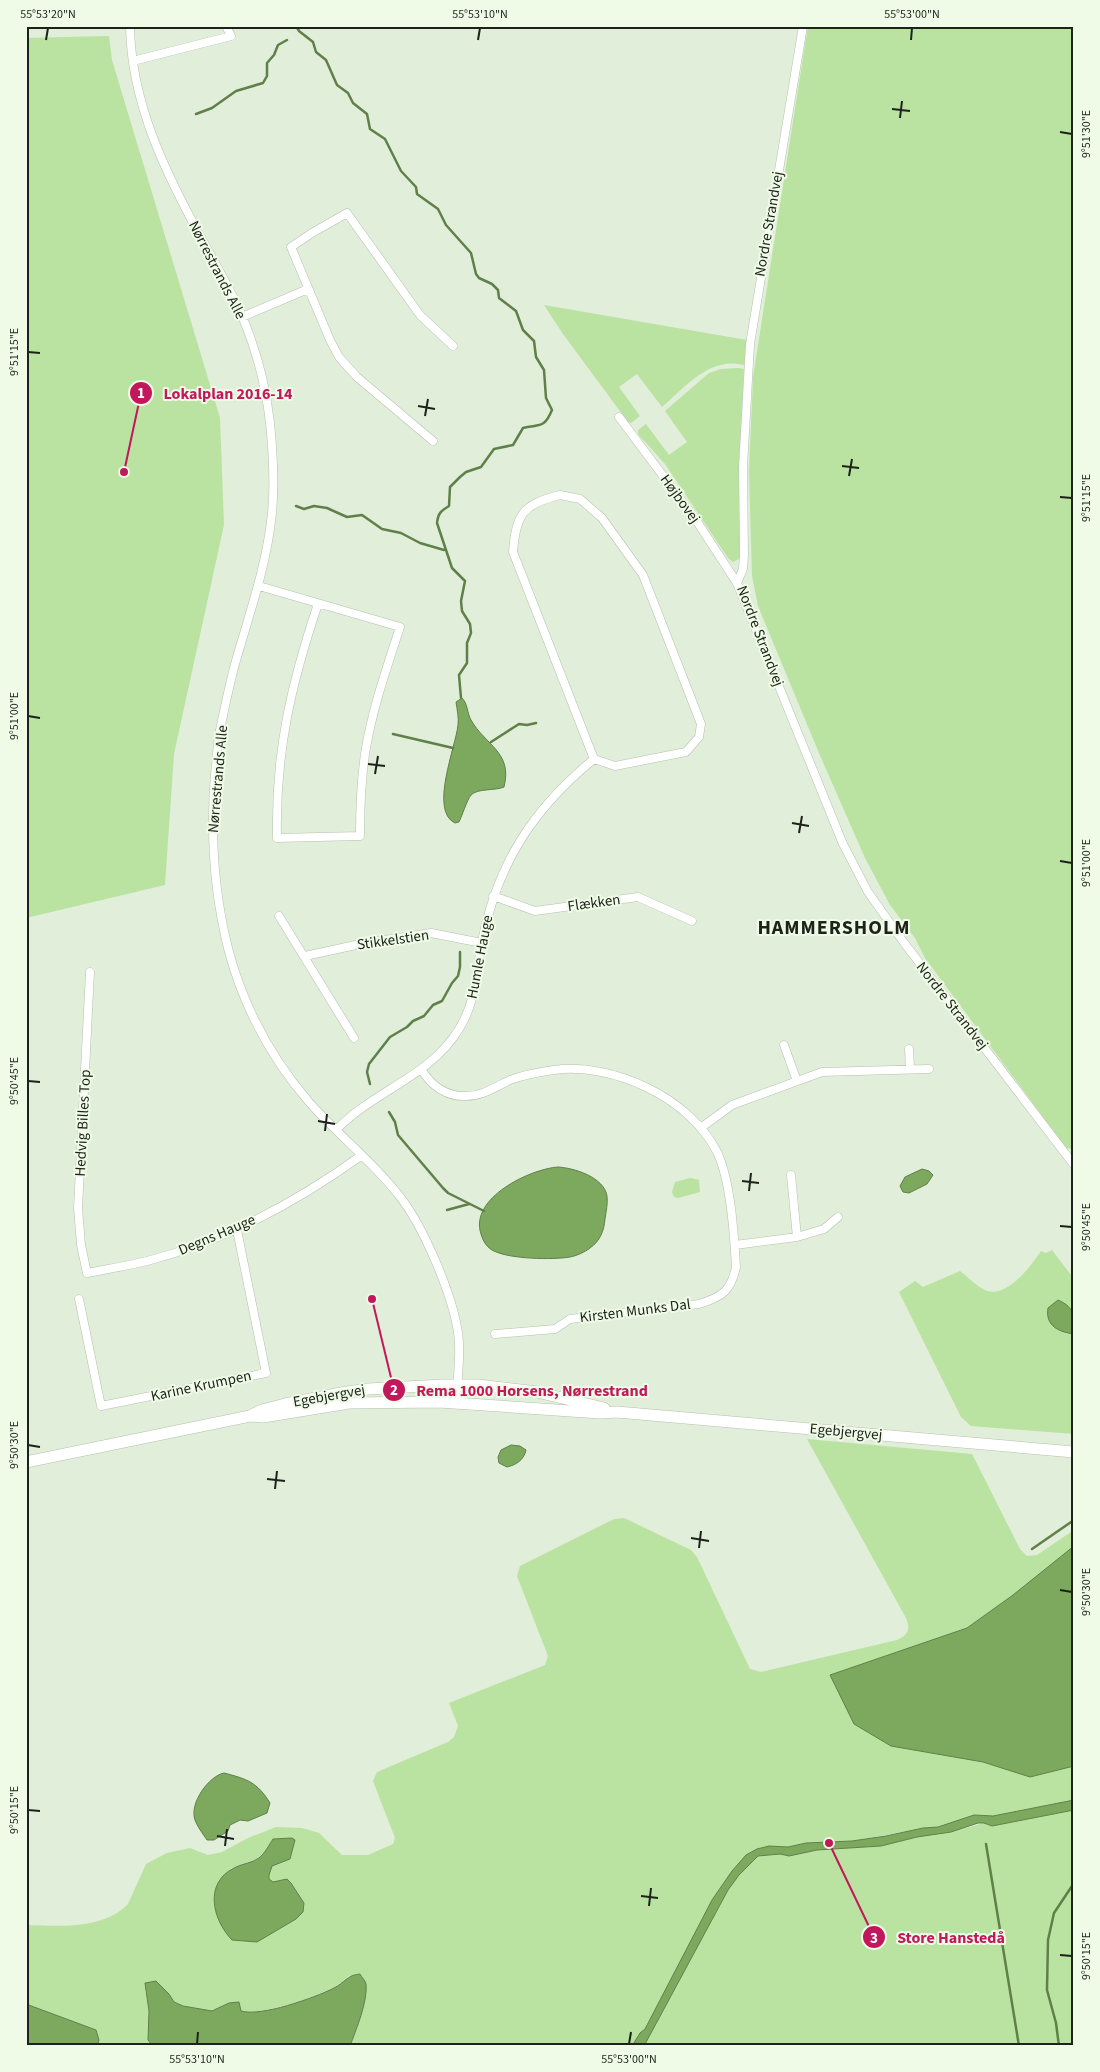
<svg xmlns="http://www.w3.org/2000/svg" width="1100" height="2072" viewBox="0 0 1100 2072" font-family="'Source Sans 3',sans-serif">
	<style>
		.green { fill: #bae2a1; fill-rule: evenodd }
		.water { fill: #7ca95d; stroke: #608049 }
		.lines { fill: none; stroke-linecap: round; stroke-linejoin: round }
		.stream { stroke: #608049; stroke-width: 2.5 }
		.street-casing { stroke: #b5c1ae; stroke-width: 9 }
		.secondary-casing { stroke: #b5c1ae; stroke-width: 12 }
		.street { stroke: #fff; stroke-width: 8 }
		.secondary { stroke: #fff; stroke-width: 11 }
		.ticks { fill: none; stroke: #1d221b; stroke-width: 2 }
		.labels { text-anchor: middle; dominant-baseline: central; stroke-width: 4; stroke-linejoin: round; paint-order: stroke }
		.street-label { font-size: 15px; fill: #1d221b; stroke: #effbe7 }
		.district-label { font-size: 20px; font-weight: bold; letter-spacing: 1px; fill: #1d221b; stroke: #effbe7 }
		.leader { fill: none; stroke: #c2185b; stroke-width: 2 }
		.callout-dot { fill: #c2185b; stroke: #effbe7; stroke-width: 2 }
		.mark-label { font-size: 15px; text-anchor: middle; font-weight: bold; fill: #fff }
		.callout-label { font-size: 16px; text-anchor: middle; font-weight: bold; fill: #c2185b; stroke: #effbe7; stroke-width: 4; stroke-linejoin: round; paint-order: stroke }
		.neatline { fill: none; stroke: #1d221b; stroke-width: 2 }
		.ticks-label { font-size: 12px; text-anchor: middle; fill: #1d221b }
	</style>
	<rect width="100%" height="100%" fill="#e1eeda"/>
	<path class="green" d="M808,26H1074L1073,1149L1066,1148L925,958L915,938L890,905L865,858L819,753L758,606L752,576L749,471L753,377Z
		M109,36L112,60L220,418L224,525L174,754L165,885L26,918V38Z
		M544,305L747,340L744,365C710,356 685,387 662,407L637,374L619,387L640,416L631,423L628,422L563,334Z
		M738,368L744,369L739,462L741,552L739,559L733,562L728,558L665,464L638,434V430L646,424L669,455L687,442L665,411L709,373L721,369Z
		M690,1178L699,1180L700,1192L678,1198L674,1197L672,1192L675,1182Z
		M1052,1250L1074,1279V1434L971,1426L961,1417L899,1292L915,1281L923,1287L960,1271C968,1277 976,1286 985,1290C1006,1300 1031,1266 1041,1251L1046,1253Z
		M807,1439L972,1454L1020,1549L1027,1556L1037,1555L1074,1530V1546L1013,1595L967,1628L830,1675L891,1746L983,1762L1030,1777L1074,1766V1800L993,1816L974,1815L938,1827L923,1828L886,1835L852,1841L806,1843L788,1847L769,1846L757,1849L746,1855L732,1871L712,1900L645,2029L640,2033L632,2046H350L358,2027L350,1975L335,1987L299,2002L250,2014L241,2011L229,2003L212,2011L183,2006L174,2002L169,1994L146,1984L149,2011L148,2040L153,2046H97L98,2040L96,2030L26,2004V1925C59,1926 103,1930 128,1904L146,1864L167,1853L190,1848L208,1855L222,1852L248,1838L276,1827L302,1828L319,1833L342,1855H368L393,1844L395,1838L373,1781L377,1772L448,1742L454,1737L458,1726L449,1703L545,1665L548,1656L517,1576L520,1566L614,1519L624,1518L691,1550L697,1557L750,1669L761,1672L897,1640C908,1635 911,1629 906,1618ZM273,1839L272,1866L269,1875V1879L273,1882L287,1879L291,1882L304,1902L303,1912L218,1881L232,1868L259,1858Z
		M1074,1810V2046H644L728,1890L739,1875L758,1856L780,1854L789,1856L817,1850L881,1846L917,1837L951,1832L984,1823L992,1826Z"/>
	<path class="water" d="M462,698C468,704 467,713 471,720C485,745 513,752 504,787C495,791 478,788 471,795C467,800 462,816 459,822L455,823C429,811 456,746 458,725C459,718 457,709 456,702Z
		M558,1167C574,1168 604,1177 607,1196C608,1203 606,1212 605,1219C604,1231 600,1241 590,1248C585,1252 576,1256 570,1257C552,1260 510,1259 494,1251C487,1248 483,1241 481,1234C469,1198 530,1169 558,1167Z
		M922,1169L929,1171L933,1175L927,1184L909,1193L903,1192L900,1186L905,1177Z
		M1058,1300C1076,1308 1074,1317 1074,1334C1059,1332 1045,1326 1048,1308Z
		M511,1445L520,1446L526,1450C524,1460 516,1465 507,1467L499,1463L498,1457L501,1450Z
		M1074,1546V1766L1030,1777L983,1762L891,1746L854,1724L830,1675L967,1628L1013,1595Z
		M224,1773C247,1779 257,1782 270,1803L267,1813L248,1821L240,1820L230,1825L228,1831L214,1840H207C203,1834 197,1826 195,1820C189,1803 209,1776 224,1773Z
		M1074,1800V1810L992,1826L984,1823H978L951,1832L917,1837L881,1846L817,1850L789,1856L780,1854L758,1856L739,1875L728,1890L644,2046H632L640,2033L645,2029L712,1900L732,1871L746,1855L757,1849L769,1846L788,1847L806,1843L852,1841L886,1836L923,1828L938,1827L974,1815L993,1816Z
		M292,1838L295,1840L290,1859L272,1866L269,1875V1879L273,1882L287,1879L291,1883L304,1903L303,1912L296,1919L257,1942L232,1940C212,1919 204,1883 234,1868C241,1864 252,1863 259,1858C264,1854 269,1845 273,1839Z
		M360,1974C362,1978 365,1980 366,1984C368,2001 356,2030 350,2046H153L148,2040L149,2011L145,1983L156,1981L169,1994L174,2002L183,2006L212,2011L229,2003L239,2002L241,2011C261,2017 314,1998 334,1988C344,1983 347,1975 360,1974Z
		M26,2004L96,2030L99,2040L97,2046H26Z"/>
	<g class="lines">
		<path class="stream" d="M296,26L299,31L313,42L316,52L326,60L337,85L348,93L353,103L367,114L370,129L385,139L401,171L416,187L417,194L438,209L446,225L471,253L476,274L479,278L492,284L498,290L499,298L516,311L523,330L534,341L536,357L544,370L546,398L552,410C544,429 540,424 523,428L513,445L494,449L481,467L466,472L460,477L450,487L449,506C441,511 438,513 437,523L452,568L465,581L461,601L462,611L470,624L471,633L467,643V663L459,675L461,698
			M196,114L212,108L236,91L263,83L267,76V63L274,55L278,45L287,40
			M296,506L304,509L314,506L327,508L347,517L362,515L382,529L401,533L420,543L444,550
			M393,734L453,748
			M491,742L519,724L527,725L536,723
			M370,1084L367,1072L369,1064L390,1037L407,1027L413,1021L424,1016L433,1005L442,1001L452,983L458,976L460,967V952
			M389,1112L395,1122L398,1135L443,1188L448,1193L484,1211
			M447,1210L469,1204
			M1032,1549L1074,1520
			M986,1844L1019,2046
			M1059,2046L1056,2023L1047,1990L1048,1940L1054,1913L1074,1883"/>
		<g class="street-casing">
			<path id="street" d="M130,26C131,104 167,176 204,243C217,267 231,290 242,316C256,349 266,387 270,423C273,453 275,483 272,513C267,563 251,609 237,657C230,681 225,706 220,730C217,745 217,760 215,774C210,834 214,894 229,952C244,1007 272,1059 309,1102C337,1134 371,1160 397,1193C423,1224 457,1303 459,1343C460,1363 457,1383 456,1403
				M803,26L750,344L743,467L744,555L743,569L737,583L843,844L868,892L905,944L1074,1165
				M133,61L231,36L226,26
				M242,317L308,289
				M619,417L696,520L737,583
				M433,441L357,377L339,357L330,340L291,247L312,233L347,213L420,315L453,346
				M560,495L580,499L602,518L643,575L701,724L699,737L686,752L615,766L594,759L513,552C516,514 523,504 560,495Z
				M259,586L400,627C387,667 373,707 366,748C361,777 360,806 360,836L277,838C275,754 291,684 318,604
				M493,896L535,911L638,897L692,921
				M279,916L354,1038
				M305,956L365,943L431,933L482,943
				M90,972L78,1208L81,1245L87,1273C107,1269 127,1266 147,1261C224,1241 297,1202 362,1155
				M784,1045L797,1081
				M909,1049L910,1069
				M421,1069C431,1085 445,1096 464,1096C481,1097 495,1087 510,1080C523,1075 540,1072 554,1070C613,1062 690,1098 717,1152C731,1181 734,1235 736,1267C731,1291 722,1297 699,1304L570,1319L555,1329L495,1334
				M702,1127L732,1105L822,1072L929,1069
				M337,1129C374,1091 431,1076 459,1029C476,1002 476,973 482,942C497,864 533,809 594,759
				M791,1175L797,1237
				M735,1245L797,1237L824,1229L838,1217
				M79,1299L101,1406L266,1373L237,1230"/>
		</g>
		<g class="secondary-casing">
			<path id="secondary" d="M250,1416L263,1417L349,1403L439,1402L600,1413L617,1412L1074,1452
				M26,1462L250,1416L262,1410L285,1404L341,1393L368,1389L443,1385H478L537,1392L604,1408"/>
		</g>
		<use href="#street" class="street"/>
		<use href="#secondary" class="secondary"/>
	</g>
	<path class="ticks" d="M46,40L48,28M478,40L480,28M911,40L912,28M892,109L910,111M900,118L902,101M1060,132L1072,134M28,352L40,353M418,406L435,409M425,416L428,399M842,466L859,468M849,476L852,459M1060,497L1072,498M28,716L40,718M368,764L385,766M375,774L378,756M792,823L809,826M799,833L802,816M1060,861L1072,863M28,1081L40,1082M318,1121L335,1124M325,1131L327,1114M742,1181L759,1183M749,1191L751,1173M1060,1226L1072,1227M28,1445L40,1447M267,1479L285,1481M275,1489L277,1471M691,1538L709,1541M699,1548L701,1531M1060,1590L1072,1592M28,1810L40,1811M217,1836L234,1839M225,1846L227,1829M641,1896L658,1898M649,1906L651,1888M1060,1955L1072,1956M197,2044L198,2032M629,2044L631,2032"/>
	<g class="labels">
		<g class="street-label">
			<text transform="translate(769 224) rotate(-80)">Nordre Strandvej</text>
			<text transform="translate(217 270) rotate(63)">Nørrestrands Alle</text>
			<text transform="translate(680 499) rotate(54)">Højbovej</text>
			<text transform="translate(760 636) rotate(69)">Nordre Strandvej</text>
			<text transform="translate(218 779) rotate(-85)">Nørrestrands Alle</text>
			<text transform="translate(594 903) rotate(-8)">Flækken</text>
			<text transform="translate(393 940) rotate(-8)">Stikkelstien</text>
			<text transform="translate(480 957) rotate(-79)">Humle Hauge</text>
			<text transform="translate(952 1006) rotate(52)">Nordre Strandvej</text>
			<text transform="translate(83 1123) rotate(-87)">Hedvig Billes Top</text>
			<text transform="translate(217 1235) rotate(-23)">Degns Hauge</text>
			<text transform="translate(635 1311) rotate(-7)">Kirsten Munks Dal</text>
			<text transform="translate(201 1386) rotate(-12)">Karine Krumpen</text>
			<text transform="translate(329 1396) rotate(-10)">Egebjergvej</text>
			<text transform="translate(846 1432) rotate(5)">Egebjergvej</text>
		</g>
		<g class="district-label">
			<text x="834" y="928">HAMMERSHOLM</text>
		</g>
	</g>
	<path class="leader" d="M124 472L141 393M372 1299L394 1390M829 1843L874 1937"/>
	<g class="callout-dot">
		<circle cx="124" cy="472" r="5"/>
		<circle cx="372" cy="1299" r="5"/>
		<circle cx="829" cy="1843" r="5"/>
		<circle cx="141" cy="393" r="12"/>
		<circle cx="394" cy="1390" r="12"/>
		<circle cx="874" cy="1937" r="12"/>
	</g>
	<g class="mark-label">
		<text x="141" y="398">1</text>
		<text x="394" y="1395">2</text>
		<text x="874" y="1943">3</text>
	</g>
	<g class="callout-label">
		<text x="228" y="399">Lokalplan 2016-14</text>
		<text x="532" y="1396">Rema 1000 Horsens, Nørrestrand</text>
		<text x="951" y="1943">Store Hanstedå</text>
	</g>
	<rect width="1100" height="2072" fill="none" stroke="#effbe7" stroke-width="55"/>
	<rect x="28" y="28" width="1044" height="2016" class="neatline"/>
	<g class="ticks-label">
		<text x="48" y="18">55°53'20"N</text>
		<text x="480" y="18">55°53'10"N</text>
		<text x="912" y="18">55°53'00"N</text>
		<text transform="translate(1086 134) rotate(-90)" y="4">9°51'30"E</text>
		<text transform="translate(14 352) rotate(-90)" y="4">9°51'15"E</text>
		<text transform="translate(1086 498) rotate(-90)" y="4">9°51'15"E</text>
		<text transform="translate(14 716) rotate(-90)" y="4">9°51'00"E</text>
		<text transform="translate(1086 863) rotate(-90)" y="4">9°51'00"E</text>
		<text transform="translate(14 1081) rotate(-90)" y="4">9°50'45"E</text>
		<text transform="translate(1086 1227) rotate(-90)" y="4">9°50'45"E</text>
		<text transform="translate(14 1445) rotate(-90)" y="4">9°50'30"E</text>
		<text transform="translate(1086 1592) rotate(-90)" y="4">9°50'30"E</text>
		<text transform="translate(14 1810) rotate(-90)" y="4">9°50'15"E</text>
		<text transform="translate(1086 1956) rotate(-90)" y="4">9°50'15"E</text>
		<text x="197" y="2063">55°53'10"N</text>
		<text x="629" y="2063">55°53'00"N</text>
	</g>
</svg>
